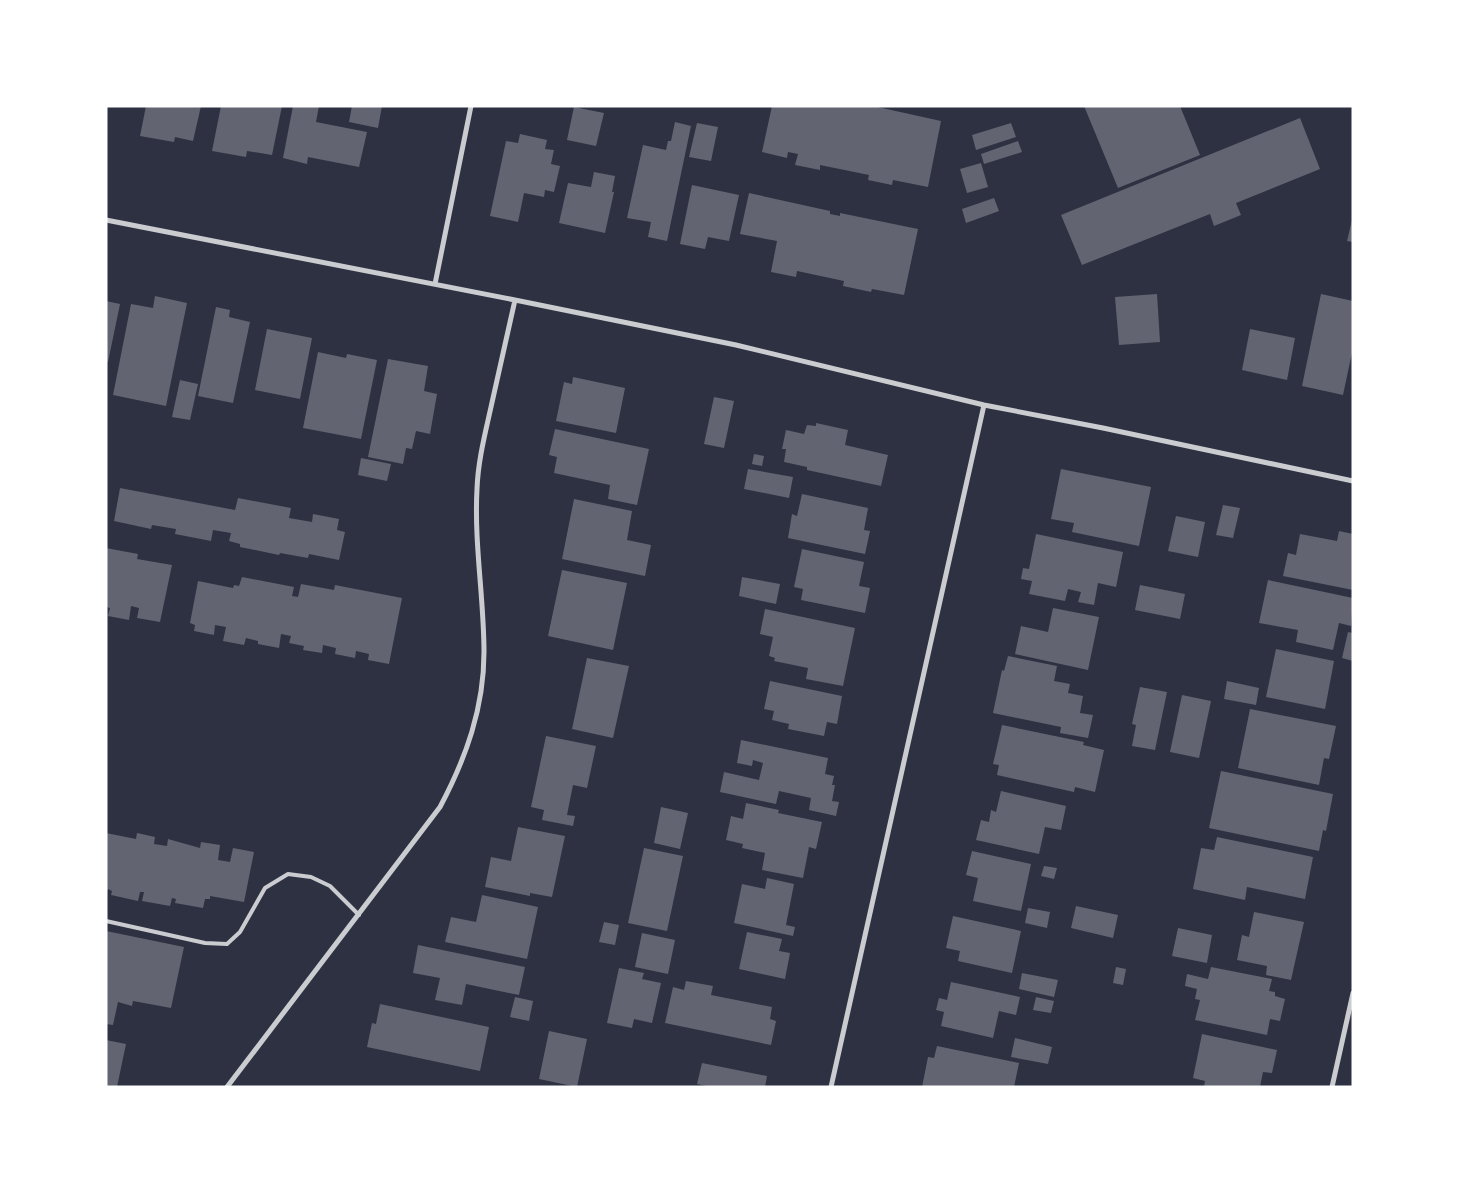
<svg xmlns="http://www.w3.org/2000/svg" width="1459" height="1193" viewBox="0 0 1459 1193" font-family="'Varela Round',sans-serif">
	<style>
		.building { fill: #626471 }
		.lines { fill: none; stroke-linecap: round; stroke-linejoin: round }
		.service { stroke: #caccd0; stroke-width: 4 }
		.minor { stroke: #caccd0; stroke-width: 5 }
	</style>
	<rect width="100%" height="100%" fill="#2d3142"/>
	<path class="building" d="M146,106H201L193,141L175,137L174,142L140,136Z
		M221,106H282L272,155L247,151L246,157L212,151Z
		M293,106H319L316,122L367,132L359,167L308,157L307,164L283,158Z
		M352,106H382L378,128L349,122Z
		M772,106H873L941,121L928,187L893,180L892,185L868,180L869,175L820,165V170L795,165L798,154L788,152L787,158L762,152Z
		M1084,106H1180L1200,155L1118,188Z
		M574,107L604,113L596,146L567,140Z
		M1300,118L1320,169L1236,203L1241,215L1214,226L1210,214L1082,265L1061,215Z
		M675,122L691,126L667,241L648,237L651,222L627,218L643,145L666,150L668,141H671Z
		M697,123L718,127L711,161L689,157Z
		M1011,123L1016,137L976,150L972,135Z
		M520,134L547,140L545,149L554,150L551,164L560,166L554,192L545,190L544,197L524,193L518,222L490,216L506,141L518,143Z
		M1018,141L1022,152L984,164L981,154Z
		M981,163L988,187L967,193L960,169Z
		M594,172L615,176L612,192H614L605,233L559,223L568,183L591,187Z
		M692,185L739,195L729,241L708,237L705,249L680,244Z
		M749,193L830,211V214L840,216V213L918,229L904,295L872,289L871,292L843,286L844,281L797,271L796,277L771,272L777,241L740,234Z
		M994,198L999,211L966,223L962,209Z
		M1352,220H1353V242L1347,241Z
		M1157,294L1160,342L1119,345L1115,297Z
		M1321,294L1353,301V348L1343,395L1302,386Z
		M155,296L187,303L166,406L113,395L131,304L153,308Z
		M106,301L120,304L108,362L106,361Z
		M216,307L230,310L229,317L250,322L233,403L198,396Z
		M267,329L312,338L300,399L255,390Z
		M1250,329L1295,338L1287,380L1242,370Z
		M318,352L346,358L347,354L377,360L361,439L303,428Z
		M388,359L428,366L424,391L437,394L430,434L416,431L412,449L406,448L403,464L368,457Z
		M573,377L625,388L616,433L556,421L564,382L572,384Z
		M180,380L198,384L190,420L172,417Z
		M714,397L734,401L724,448L704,444Z
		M816,423L848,430L845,445L888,455L881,486L807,470V467L784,462L786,449H782L786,430L804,434L807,425L816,426Z
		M555,429L649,449L637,505L608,499L610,485L554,473L557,457L549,455Z
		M754,454L764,456L762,466L752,464Z
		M361,458L391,464L387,481L358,475Z
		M748,469L793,477L789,498L744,489Z
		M1061,469L1151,487L1139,546L1072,532L1074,523L1051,519Z
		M120,488L235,510L238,498L291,508L289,518L312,522L313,514L339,519L337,530L345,532L339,560L309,554L308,558L280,553L279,555L240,547V544L229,541L231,533L213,530L211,541L175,534L176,529L152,525L151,529L114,521Z
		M802,494L868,508L864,530L870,531L865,554L788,538L792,514L797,516Z
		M574,499L632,511L627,540L651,545L645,576L562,559Z
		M1223,505L1240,508L1233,538L1216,535Z
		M1176,516L1205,522L1198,557L1168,551Z
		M1339,531L1353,534V590L1283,576L1288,553L1296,555L1300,534L1337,541Z
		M1036,534L1123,552L1116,587L1098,583L1094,605L1078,602L1081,592L1068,589L1065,601L1029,594L1032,581L1021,579L1023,568L1029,569Z
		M106,548L138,554L137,559L172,565L160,622L137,618L139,608L131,606L129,620L108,616L110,608L106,607Z
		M802,549L864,562L859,586L870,588L865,613L801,600L803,589L794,587Z
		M562,570L627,583L613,650L548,636Z
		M242,577L294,587L292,596L298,597L301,584L334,590L335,585L402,598L389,664L368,660L369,654L356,651L355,658L335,654L336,648L323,645L322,653L303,650L304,646L289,643L291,636L281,634L279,648L258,644V641L246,638L244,645L223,641L226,627L215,625L214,635L194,631L195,625L190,623L198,581L233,588L234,585L239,586Z
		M742,577L780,584L776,604L739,596Z
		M1268,580L1353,598L1351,626L1339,623L1333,650L1296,642L1298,630L1259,623Z
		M1140,585L1185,594L1180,619L1135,610Z
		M1053,608L1099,617L1088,670L1015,654L1021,626L1048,632Z
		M765,609L855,628L843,686L806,679L808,668L774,661L775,658L769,656L773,637L760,634Z
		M1348,632L1353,633V661L1342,658Z
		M1276,649L1334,661L1325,709L1266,697Z
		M1008,656L1057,666L1054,681L1070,684L1068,693L1083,696L1080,713L1093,715L1088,738L1060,733L1061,727L993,713L1002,670L1004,671Z
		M587,658L629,666L613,738L572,729Z
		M770,681L842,696L837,724L827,722L824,736L788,729L789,724L772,720L774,711L764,709Z
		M1227,681L1259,688L1256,705L1224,699Z
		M1140,687L1167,692L1155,750L1132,746L1136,725L1132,724Z
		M1182,695L1211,701L1199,758L1170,752Z
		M1250,709L1336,726L1329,759L1324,758L1319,785L1238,768Z
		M1002,725L1084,742L1083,745L1104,750L1095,792L1075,787L1074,792L997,775L999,765L993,764Z
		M546,736L596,746L587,788L573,785L567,815L575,816L573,826L542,820L544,810L531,807Z
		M741,740L828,758L825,774L834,776L832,785H835L832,801L839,802L836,816L809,810L811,798L779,791L776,804L720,792L724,772L759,780L763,763L753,760L752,766L737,763Z
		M1221,771L1333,794L1326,831L1323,830L1319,851L1209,828Z
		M1001,791L1066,806L1061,830L1045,827L1039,854L976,840L981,820L989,822L991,810L996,812Z
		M746,803L779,810L778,813L822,822L816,849L809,847L803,878L762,870L765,853L742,848L743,844L726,840L731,816L743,819Z
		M661,807L688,813L680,849L654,843Z
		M518,827L565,836L552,897L530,893V896L485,887L491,857L511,861Z
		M106,833L136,839L137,833L155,837L154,844L167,846L168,839L200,848L201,842L220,845L218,860L230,862L233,848L254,852L244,902L210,896V899H205L203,908L175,903L176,899L172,898L170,906L142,901L144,892H140L138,901L111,895L112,891L108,889L106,893Z
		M1217,837L1313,857L1305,899L1247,887L1245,900L1193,889L1201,848L1214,850Z
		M644,848L683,856L667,931L628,923Z
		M972,851L1031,864L1021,911L973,901L978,878L966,875Z
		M1044,866L1057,868L1054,879L1041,876Z
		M767,878L794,884L786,925L795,927L793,936L734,923L742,884L765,889Z
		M482,895L538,907L527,959L445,942L451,917L476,922Z
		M1076,906L1118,915L1113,938L1071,928Z
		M1028,908L1050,912L1047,928L1025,923Z
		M1254,912L1304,922L1291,980L1266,975L1267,966L1237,960L1242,935L1249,937Z
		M953,916L1021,931L1012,973L958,961L960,951L946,948Z
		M604,922L619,925L615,945L599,942Z
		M1178,928L1212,935L1207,963L1172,956Z
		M106,931L184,947L171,1008L133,1001L132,1006L118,1002L113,1025L106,1024Z
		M747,932L782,939L779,951L790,953L785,979L739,969Z
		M642,933L675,940L668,974L635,967Z
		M418,945L525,967L519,995L466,984L462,1005L435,1000L440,978L413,973Z
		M1116,967L1126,969L1123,985L1113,983Z
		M1211,967L1272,979L1269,991L1275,992V996L1285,999L1280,1021L1270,1019L1267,1035L1195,1020L1200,1000L1195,999L1197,989L1185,986L1187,974L1208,979Z
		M619,968L644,973L642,979L661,983L652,1023L634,1019L632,1028L607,1023Z
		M1022,973L1058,980L1054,997L1019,989Z
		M686,981L713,986L711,995L772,1007L770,1019L776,1021L771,1045L665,1023L673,987L684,990Z
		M951,982L1020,997L1016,1015L999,1011L993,1038L941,1026L944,1012L936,1010L939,998L947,1000Z
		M515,997L533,1001L529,1021L510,1017Z
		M1036,997L1054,1001L1051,1013L1033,1010Z
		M380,1004L489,1027L480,1071L367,1047L372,1023L376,1024Z
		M549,1031L587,1039L577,1087L539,1079Z
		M1202,1034L1277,1050L1272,1073L1263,1072L1260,1087L1204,1086L1205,1081L1193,1078Z
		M1015,1038L1052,1047L1048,1064L1011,1057Z
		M106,1040L126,1044L117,1087H106Z
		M937,1046L1019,1063L1014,1087H922L928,1057L934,1058Z
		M702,1063L767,1076L765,1087H711L697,1084Z"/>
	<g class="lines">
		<path class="service" d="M106,921L205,943L227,944L240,932L265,888L288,874L311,877L330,886L359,915"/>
		<path class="minor" d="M106,220L515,300L736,345L984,405L1103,428L1353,481
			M435,284L471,106
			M227,1087L440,807C466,758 484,708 484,652C484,598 474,544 477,489C478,461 485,434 491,407C499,371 507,335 515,300
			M831,1087L984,405
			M1332,1087L1353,993"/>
	</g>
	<rect width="1459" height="1193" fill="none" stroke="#ffffff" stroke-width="215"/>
</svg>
